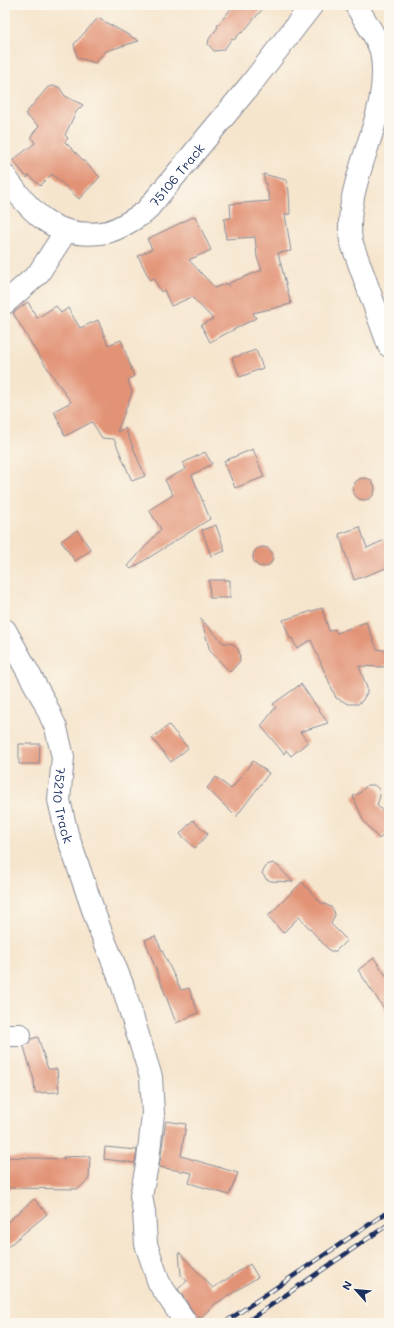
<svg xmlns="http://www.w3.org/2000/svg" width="394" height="1328" viewBox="0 0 394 1328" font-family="Mali,sans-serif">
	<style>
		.building { fill: #e29376 }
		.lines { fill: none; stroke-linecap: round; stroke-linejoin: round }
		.minor-casing { stroke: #888a96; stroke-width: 24 }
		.minor { stroke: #fff; stroke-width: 22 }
		.rail-casing { stroke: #1b2f5e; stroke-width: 4.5 }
		.rail { stroke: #fbf7ec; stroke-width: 3; stroke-dasharray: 9; stroke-linecap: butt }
		.labels { text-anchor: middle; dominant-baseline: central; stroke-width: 4; stroke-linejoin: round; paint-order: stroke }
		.street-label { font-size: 13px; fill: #1b2f5e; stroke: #fbf7ec }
	</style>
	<rect width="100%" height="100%" fill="#fbf7ec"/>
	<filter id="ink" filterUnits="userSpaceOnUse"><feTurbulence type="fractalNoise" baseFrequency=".025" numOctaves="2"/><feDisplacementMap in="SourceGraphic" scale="8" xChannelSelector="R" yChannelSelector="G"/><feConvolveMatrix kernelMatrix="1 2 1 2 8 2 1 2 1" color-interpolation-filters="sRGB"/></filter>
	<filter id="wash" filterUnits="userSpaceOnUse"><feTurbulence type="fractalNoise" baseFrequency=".012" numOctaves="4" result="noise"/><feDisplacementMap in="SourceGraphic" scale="16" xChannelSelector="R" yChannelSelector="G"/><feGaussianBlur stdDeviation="0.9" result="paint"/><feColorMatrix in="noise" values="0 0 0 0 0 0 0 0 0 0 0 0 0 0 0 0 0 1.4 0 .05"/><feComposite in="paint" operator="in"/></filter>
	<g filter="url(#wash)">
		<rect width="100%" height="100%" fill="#f6e5cd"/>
		<g id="blocks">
			<path class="building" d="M234,5H266L242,33L241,32L234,40L232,39L223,50L214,51L208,44L209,39L218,27L217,26Z
				M98,18L139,41L106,51L95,63L78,58L74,44Z
				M54,86L59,87L65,96L83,105L76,112L65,135L68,138L65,142L100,177L79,199L52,174L40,186L29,175L27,178L13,160L35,143L31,136L39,126L25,114L48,87Z
				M263,174L286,180L289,191L290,214H285L291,251L278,253L291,304L253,313L256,318L210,342L201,325L213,319L192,297L171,306L164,290L161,292L154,278L150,280L138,256L152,249L147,239L195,216L211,250L189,260L215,288L227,283L229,287V283L262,270L257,257L255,237L226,239L224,219L231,218L230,204L270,201Z
				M28,302L37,318L56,306L61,313L68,308L80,328L98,320L108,345L121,340L134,376L128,380L132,393L117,432L125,428L145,476L132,481L114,439L102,438L92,422L65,436L54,411L71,402L37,353L13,313Z
				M256,350L263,368L240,377L232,358Z
				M253,449L264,477L235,488L224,461Z
				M205,452L212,464L192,475L210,519L131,569L128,566L161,529L149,510L173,495L165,480L186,469L183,463Z
				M353 489a11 11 0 1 1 22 0a11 11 0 1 1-22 0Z
				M216,525L225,551L211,556L202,530Z
				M360,527L367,548L389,538V567L354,580L339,534Z
				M77,530L91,550L75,561L61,541Z
				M253 557a10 10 0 1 1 20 0a10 10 0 1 1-20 0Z
				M209,580H230V598H210Z
				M322,608L329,631L335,629L337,633L366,622L377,649L389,651V665L382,667L359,666L367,688V693L362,701L358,704H349L336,698L311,640L297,648L292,638L290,639L283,620Z
				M201,619L223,643L233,644L239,651L240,661L230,672L210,651Z
				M301,684L328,723L300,732L308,742L291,756L286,750L284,754L261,726L276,707L273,704Z
				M169,725L188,748L171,762L152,738Z
				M19,744H40L39,764H19Z
				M253,761L269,773L236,817L207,788L216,777L231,789Z
				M367,785H374L379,789L380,796L377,805L389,818V830L379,839L363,820L353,796L360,793Z
				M193,820L208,834L195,848L180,834Z
				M273,863L278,866L293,882L271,881L266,879L262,873L267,865Z
				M302,882L320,902L331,907L334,911L335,915L331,924L347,940L336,951H330L299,917L283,933L268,916Z
				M155,936L181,990L189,988L198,1013L176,1023L145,940Z
				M374,958L389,980V1016L358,970Z
				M38,1037L48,1069H57L59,1092L35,1093L34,1080L24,1047L31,1039Z
				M166,1121L186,1124L181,1156L238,1173L229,1195L189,1183L192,1173L159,1167Z
				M105,1147L137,1150L135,1163L104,1159Z
				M90,1156L89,1179L78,1189L5,1188L6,1157L64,1159L63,1157Z
				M34,1199L47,1214L5,1249V1224Z
				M179,1252L213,1288L250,1264L258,1277L215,1304L200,1318L198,1315L196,1316L178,1289L187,1281L181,1275Z"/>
		</g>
	</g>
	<g filter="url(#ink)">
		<use href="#blocks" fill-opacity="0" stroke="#888a96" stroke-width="1"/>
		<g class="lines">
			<g class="minor-casing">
				<g id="minor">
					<path d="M356,5C364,20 376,35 381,51C394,115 342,178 351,241L389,346"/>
					<path id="s1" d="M5,176C31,214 57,241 107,232C120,229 134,219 145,212L251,84L312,5"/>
					<path d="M5,303L38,274L66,231"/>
					<path id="s2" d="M5,630L44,701L56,728L63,757L59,800L67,834L99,927L122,984L151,1077L153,1114L148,1160L141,1196L144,1212L146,1244L159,1283L186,1323"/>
					<path d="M5,1035H20"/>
				</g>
			</g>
			<use href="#minor" class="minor"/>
			<g class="rail-casing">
				<path id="rail" d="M224,1323L389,1211
					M245,1323L389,1224"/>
			</g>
			<use href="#rail" class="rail"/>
		</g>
	</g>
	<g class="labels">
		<g class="street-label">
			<text stroke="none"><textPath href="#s1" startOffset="217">75106 Track</textPath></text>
			<text stroke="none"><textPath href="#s2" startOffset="189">75210 Track</textPath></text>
		</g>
	</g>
	<rect width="394" height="1328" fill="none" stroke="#fbf7ec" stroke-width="20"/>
	<g transform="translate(356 1290) rotate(297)" stroke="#fbf7ec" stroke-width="3" paint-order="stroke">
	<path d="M0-3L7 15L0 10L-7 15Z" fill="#1b2f5e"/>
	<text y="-6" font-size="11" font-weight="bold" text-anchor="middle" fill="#1b2f5e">N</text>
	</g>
</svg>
